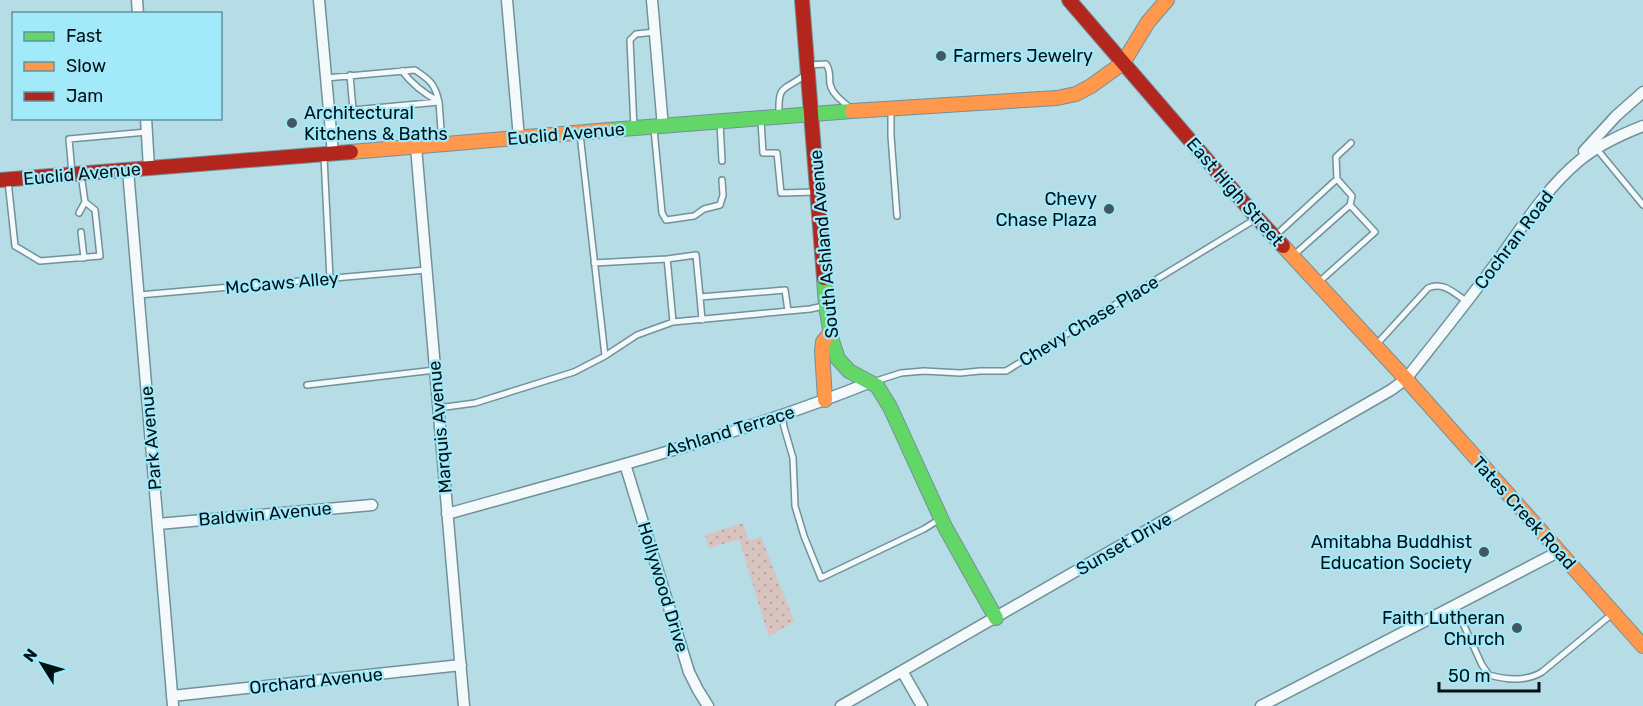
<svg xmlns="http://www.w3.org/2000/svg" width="1643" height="706" viewBox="0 0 1643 706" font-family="Rubik,sans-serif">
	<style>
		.garden { fill: url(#garden-dots) }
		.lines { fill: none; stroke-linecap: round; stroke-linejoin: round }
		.lane-casing { stroke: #729198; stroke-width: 8 }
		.street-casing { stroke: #729198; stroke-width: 13 }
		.fast-casing { stroke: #729198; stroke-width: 16 }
		.slow-casing { stroke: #729198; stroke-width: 16 }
		.jam-casing { stroke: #729198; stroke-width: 16 }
		.lane { stroke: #f4fafb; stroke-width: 5 }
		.street { stroke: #f4fafb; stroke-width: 10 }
		.fast { stroke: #63d668; stroke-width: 14 }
		.slow { stroke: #ff974d; stroke-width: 14 }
		.jam { stroke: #b3261e; stroke-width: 14 }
		.poi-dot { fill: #40585f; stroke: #a2e9fa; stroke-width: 2 }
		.labels { text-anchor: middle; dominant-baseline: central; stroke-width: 4.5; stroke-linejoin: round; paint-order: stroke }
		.poi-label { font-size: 18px; fill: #001116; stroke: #a2e9fa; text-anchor: end }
		.street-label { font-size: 18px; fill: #001116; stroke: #a2e9fa }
	</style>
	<defs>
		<pattern id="garden-dots" width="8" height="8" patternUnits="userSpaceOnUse" patternTransform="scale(1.5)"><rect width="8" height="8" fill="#d9c3be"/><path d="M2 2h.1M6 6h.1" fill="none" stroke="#b8a6a3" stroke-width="1.8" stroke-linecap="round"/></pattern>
	</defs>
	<rect width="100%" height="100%" fill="#b6dce6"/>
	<path class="garden" d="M743,523L749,541L761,537L794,621L769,637L739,539L709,548L705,535Z"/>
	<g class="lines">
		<g class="lane-casing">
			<path id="lane" d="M809,65L826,64C831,71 829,76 830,84C832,94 842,101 849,107
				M402,71C412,84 423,93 438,101
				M350,75L353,110L439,102L442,143
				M326,78L415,70C430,80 435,84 439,102
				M891,110V136L897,216
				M779,115C778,83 783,92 805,75
				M761,121L763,153H777L781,193L816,192
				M720,123L722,161
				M634,128L630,40L636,34L655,32
				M654,129L662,213L666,220L694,216L704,209L720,205L723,195L722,180
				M1596,148L1643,205
				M324,157L330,279
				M72,173L69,139L147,132
				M1337,179L1336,157L1351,143
				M8,181L15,246L40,261L100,256L95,210L85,202L81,174
				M79,213L85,202
				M81,232L84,258
				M1275,236L1337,179L1352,196L1350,205L1375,232L1319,282
				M1295,254L1350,205
				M667,259L696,255L700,297
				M594,263L667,259L668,268L673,322L637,335L605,356
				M139,295L426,270
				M702,320L700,297L785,290L788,311
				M673,322L810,309L824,306
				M1376,345L1428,288C1443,281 1454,293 1466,301
				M876,381L901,373L924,371L960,373L980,371H1006L1254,220
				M307,385L435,370
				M438,408L475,403L574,372L605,356L580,134
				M782,415L784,427L793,458L795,506L804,536L821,578L924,529L940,519
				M1455,606L1482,665L1489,675C1507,680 1526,682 1542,672L1612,614"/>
		</g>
		<g class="street-casing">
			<path id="street" d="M137,0L138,14
				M319,0L333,154
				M507,0L519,138
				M652,0L663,127
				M146,118L149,168
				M416,147L464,706
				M1584,151L1616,116L1643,92
				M128,170L173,706
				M625,464L689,672L698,690L708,706
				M447,514C590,474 734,437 871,382
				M158,524L372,505
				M902,671L922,706
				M172,696L461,665
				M841,706L1391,390L1406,379C1435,342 1465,305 1493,267C1520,231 1544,190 1579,161C1598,145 1620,135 1643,126
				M1261,706L1558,552"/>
		</g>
		<g class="fast-casing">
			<path id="fast" d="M609,130L852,111
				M824,278L826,306L832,341L838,359L849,371L877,386L890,407L945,527L996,618"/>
		</g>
		<g class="slow-casing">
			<path id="slow" d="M852,111L1057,98L1076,94L1091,86L1123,63L1148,22L1167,0
				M351,152L609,130
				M1283,246L1406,379L1643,646
				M825,400L822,350L823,342L830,333"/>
		</g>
		<g class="jam-casing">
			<path id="jam" d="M802,0L824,278
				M1069,0L1257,218L1283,246
				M0,180L351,152"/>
		</g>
		<use href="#lane" class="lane"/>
		<use href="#street" class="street"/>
		<use href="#fast" class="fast"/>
		<use href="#slow" class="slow"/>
		<use href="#jam" class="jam"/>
	</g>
	<g class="poi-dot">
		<circle cx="941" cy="56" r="6"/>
		<circle cx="292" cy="123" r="6"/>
		<circle cx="1109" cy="209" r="6"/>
		<circle cx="1484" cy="552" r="6"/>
		<circle cx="1517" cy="628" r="6"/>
	</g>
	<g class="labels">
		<g class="poi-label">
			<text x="953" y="56" text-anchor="start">Farmers Jewelry</text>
			<text x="304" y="113" text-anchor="start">Architectural<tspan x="304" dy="21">Kitchens &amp; Baths</tspan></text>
			<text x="1097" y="199">Chevy<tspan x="1097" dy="21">Chase Plaza</tspan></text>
			<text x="1472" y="542">Amitabha Buddhist<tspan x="1472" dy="21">Education Society</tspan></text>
			<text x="1505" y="618">Faith Lutheran<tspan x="1505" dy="21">Church</tspan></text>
		</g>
		<g class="street-label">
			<text transform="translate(566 134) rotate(-5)">Euclid Avenue</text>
			<text transform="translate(82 174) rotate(-5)">Euclid Avenue</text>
			<text transform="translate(1235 192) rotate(49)">East High Street</text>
			<text transform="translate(1514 240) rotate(-53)">Cochran Road</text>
			<text transform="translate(824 244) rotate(-95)">South Ashland Avenue</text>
			<text transform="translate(282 283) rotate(-5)">McCaws Alley</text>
			<text transform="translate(1089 321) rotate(-31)">Chevy Chase Place</text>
			<text transform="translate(440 427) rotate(-95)">Marquis Avenue</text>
			<text transform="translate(730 431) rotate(-17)">Ashland Terrace</text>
			<text transform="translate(151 438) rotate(-95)">Park Avenue</text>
			<text transform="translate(1524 513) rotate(48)">Tates Creek Road</text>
			<text transform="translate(265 514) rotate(-5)">Baldwin Avenue</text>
			<text transform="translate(1124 544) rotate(-30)">Sunset Drive</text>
			<text transform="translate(663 587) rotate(73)">Hollywood Drive</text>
			<text transform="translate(316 681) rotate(-6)">Orchard Avenue</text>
		</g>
	</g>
	<rect x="12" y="12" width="210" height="108" fill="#a2e9fa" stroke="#61939f" stroke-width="1.5"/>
	<rect x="24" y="32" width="30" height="9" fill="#63d668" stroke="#61939f" stroke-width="1.5"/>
	<text x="66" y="42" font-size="18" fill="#001116">Fast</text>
	<rect x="24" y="62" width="30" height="9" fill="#ff974d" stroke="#61939f" stroke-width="1.5"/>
	<text x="66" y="72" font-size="18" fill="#001116">Slow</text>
	<rect x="24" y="92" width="30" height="9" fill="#b3261e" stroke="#61939f" stroke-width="1.5"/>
	<text x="66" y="102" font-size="18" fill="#001116">Jam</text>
	<g transform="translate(42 664) rotate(307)" stroke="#a2e9fa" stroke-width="4.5" paint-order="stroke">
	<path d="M0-4.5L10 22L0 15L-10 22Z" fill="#001116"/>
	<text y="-9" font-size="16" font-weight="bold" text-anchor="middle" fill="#001116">N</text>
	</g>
	<path d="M1439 682v9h100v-9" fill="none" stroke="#001116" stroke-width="3"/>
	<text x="1448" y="682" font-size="18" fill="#001116" stroke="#a2e9fa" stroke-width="4.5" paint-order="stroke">50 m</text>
</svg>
